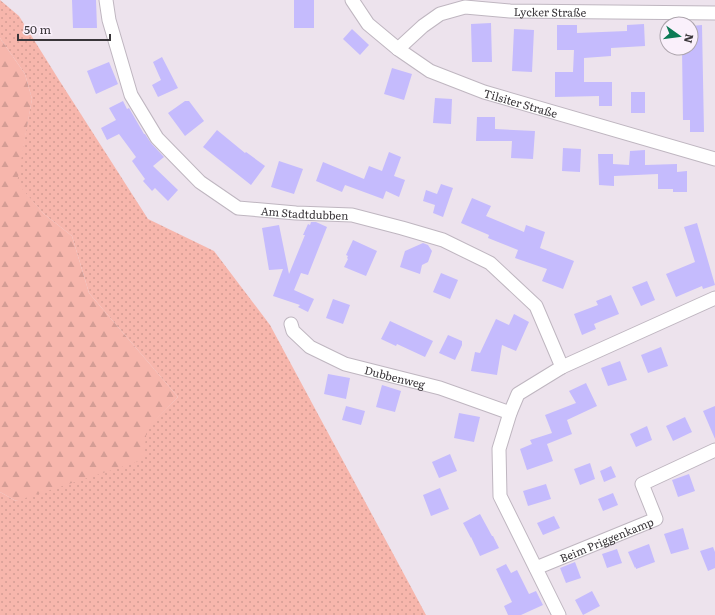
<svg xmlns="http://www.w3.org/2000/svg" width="715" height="615" viewBox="0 0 715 615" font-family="Literata,serif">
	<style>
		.grass { fill: url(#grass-dots) }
		.forest { fill: url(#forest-firs) }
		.building { fill: #c5bbfd }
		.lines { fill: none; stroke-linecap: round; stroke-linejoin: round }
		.street-casing { stroke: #bfb6c0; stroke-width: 15 }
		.street { stroke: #fff; stroke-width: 13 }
		.labels { text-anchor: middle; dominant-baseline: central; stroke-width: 4; stroke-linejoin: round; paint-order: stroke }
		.street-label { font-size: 11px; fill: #393539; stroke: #faf0fb }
	</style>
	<defs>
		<pattern id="grass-dots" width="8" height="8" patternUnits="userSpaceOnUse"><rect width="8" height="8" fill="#f7b6ac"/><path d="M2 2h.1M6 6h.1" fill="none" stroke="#d49d95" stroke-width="1.8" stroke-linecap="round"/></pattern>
		<pattern id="forest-firs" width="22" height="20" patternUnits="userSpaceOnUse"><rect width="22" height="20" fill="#f7b6ac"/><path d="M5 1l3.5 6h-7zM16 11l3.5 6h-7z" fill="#d49d95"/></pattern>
	</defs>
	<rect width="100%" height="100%" fill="#ede3ed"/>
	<path class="grass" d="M0,0L19,16L59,80L148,219L214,251L270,325L426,615H0V492L16,501L146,429L178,397L89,293L72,236L44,214L16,183L32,99L25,74L0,38Z"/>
	<path class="forest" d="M0,38L25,74L32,99L17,183L44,214L72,236L89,293L178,397L147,429L143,460L16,501L0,492Z"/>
	<path class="building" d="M72,0H96L97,28H73Z
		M294,0H314V28H294Z
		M491,23L492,62H472L471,24Z
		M644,24L645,46L611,48V56L584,58V82H612V106H599V96L555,97V72H573L574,50H557V25H577V33L627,31V25Z
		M702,25L704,132H690V120H683L682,48H691V26Z
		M352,29L369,45L360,55L343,39Z
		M514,29L534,30L532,72L512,71Z
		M162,57L178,88L158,97L152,85L161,80L153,62Z
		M109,62L118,84L96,94L87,71Z
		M392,68L412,74L404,100L384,94Z
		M631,92H645V113H631Z
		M435,98L452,99L451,124L433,123Z
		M123,101L127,109L129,108L144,134H145L151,143L164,157L153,166L178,190L168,201L155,188L152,191L143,181L145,179L132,161L136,157L119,134L107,140L101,128L116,120L109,108Z
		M185,101H189L204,121L185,136L168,113Z
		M477,117H495V129L535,131L533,159L511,158L512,141H476Z
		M217,130L245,153L246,152L265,166L251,185L203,147Z
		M563,148L581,149L580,172L562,171Z
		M645,150V165L677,164V172L687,171V192H673V189H658V174L614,176V186L599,185L598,154H613V164L629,165L630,151Z
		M389,152L401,157L394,176L405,180L399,197L386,191L383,199L345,185L342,192L316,181L323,162L364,179L369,166L382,171Z
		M279,161L303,169L294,194L271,187Z
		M441,184L453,188L443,217L433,213L435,205L423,201L426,190L437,194Z
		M472,198L491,206L486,216L524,232L526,225L545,232L540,248L574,261L563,289L542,281L547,269L515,258L518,250L488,238L489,235L461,223Z
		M311,222H316L327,227L308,275L301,273L294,290L314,299L308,312L298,307L300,305L273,296L283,269L269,270L262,228L279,225L289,274L305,235H303L308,224L310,225Z
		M697,223L715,285L703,289L702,286L676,297L666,274L695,262L684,227Z
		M353,240L377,251L366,276L344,267L348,259L347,258L348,256L346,255Z
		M423,243L428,245L432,251L428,262L422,265L420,274L400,267L405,251Z
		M441,273L458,280L450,299L433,292Z
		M647,281L655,300L641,306L632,287Z
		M611,295L619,314L594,324L596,329L582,335L574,314L598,305L596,301Z
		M333,299L350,305L343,324L326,318Z
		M514,314L529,322L516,351L502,345L497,375L471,371L475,352L480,353L496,319L509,325Z
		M390,321L433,341L425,357L397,344L396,346L381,339Z
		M448,335L462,341V345L455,360L439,353Z
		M661,347L668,366L648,373L641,355Z
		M620,361L627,380L608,386L601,368Z
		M328,374L350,378L346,399L324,394Z
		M586,383L597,406L567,420L572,434L547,444L553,461L527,470L520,449L532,444L530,440L552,433L545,415L576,403L569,391Z
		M382,385L401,391L395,412L376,407Z
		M346,406L365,411L361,425L342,420Z
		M715,406V439L703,411Z
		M459,413L480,417L474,442L454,438Z
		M685,417L692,432L673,441L666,426Z
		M647,426L652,440L636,447L630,434Z
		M450,454L457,471L439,478L432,462Z
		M590,463L595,479L580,485L574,469Z
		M611,466L616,477L604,482L600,471Z
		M689,474L695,491L678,497L672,480Z
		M546,484L551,499L528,506L523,491Z
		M440,488L449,509L431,516L423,495Z
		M613,493L618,505L603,511L598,499Z
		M480,514L492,536H493L499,548L480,556L471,537V538L463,523Z
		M554,516L560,528L543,535L537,523Z
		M683,528L689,549L671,554L664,534Z
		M649,544L655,562L636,569V567L635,568L628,552Z
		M713,547L715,552V568L708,571L700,551Z
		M617,549L622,563L607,568L602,554Z
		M575,562L581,578L566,583L560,568Z
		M506,564L511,573L517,570L529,594L536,591L543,605L521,615H508L504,606L512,602L496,569Z
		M592,591L600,606L583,615L575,600Z"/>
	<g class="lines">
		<g class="street-casing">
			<g id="street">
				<path id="s1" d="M106,0L109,20L131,95L157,138L200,182L238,208L296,213L352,215L402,228L443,240L490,263L536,306L562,367"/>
				<path id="s2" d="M352,0L368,24L398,49L430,71L484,92L715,159"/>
				<path id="s3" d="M398,49L423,26L440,14L465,7L510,11L715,13"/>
				<path id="s4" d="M291,324L293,331L310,347L345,364L440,388L510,413"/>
				<path id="s5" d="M536,568L656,519L642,484L715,450"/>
				<path d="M559,615L500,496L499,449L510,413L518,394L562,367L715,298"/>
			</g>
		</g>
		<use href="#street" class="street"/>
	</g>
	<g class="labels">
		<g class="street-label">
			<text stroke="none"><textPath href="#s3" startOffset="166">Lycker Straße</textPath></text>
			<text stroke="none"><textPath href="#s2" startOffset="203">Tilsiter Straße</textPath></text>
			<text stroke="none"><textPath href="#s1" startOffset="323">Am Stadtdubben</textPath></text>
			<text stroke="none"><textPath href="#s4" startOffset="121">Dubbenweg</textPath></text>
			<text stroke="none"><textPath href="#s5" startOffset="76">Beim Priggenkamp</textPath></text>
		</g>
	</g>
	<g transform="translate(679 36) rotate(104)"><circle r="19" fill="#faf0fb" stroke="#ada5ad"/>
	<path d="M0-3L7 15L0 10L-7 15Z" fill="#0c7a55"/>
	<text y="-6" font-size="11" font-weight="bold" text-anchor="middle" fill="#393539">N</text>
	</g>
	<path d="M18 34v6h92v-6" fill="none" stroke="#393539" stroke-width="2"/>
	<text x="24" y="34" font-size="12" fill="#393539" stroke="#faf0fb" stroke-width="3" paint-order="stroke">50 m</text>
</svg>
